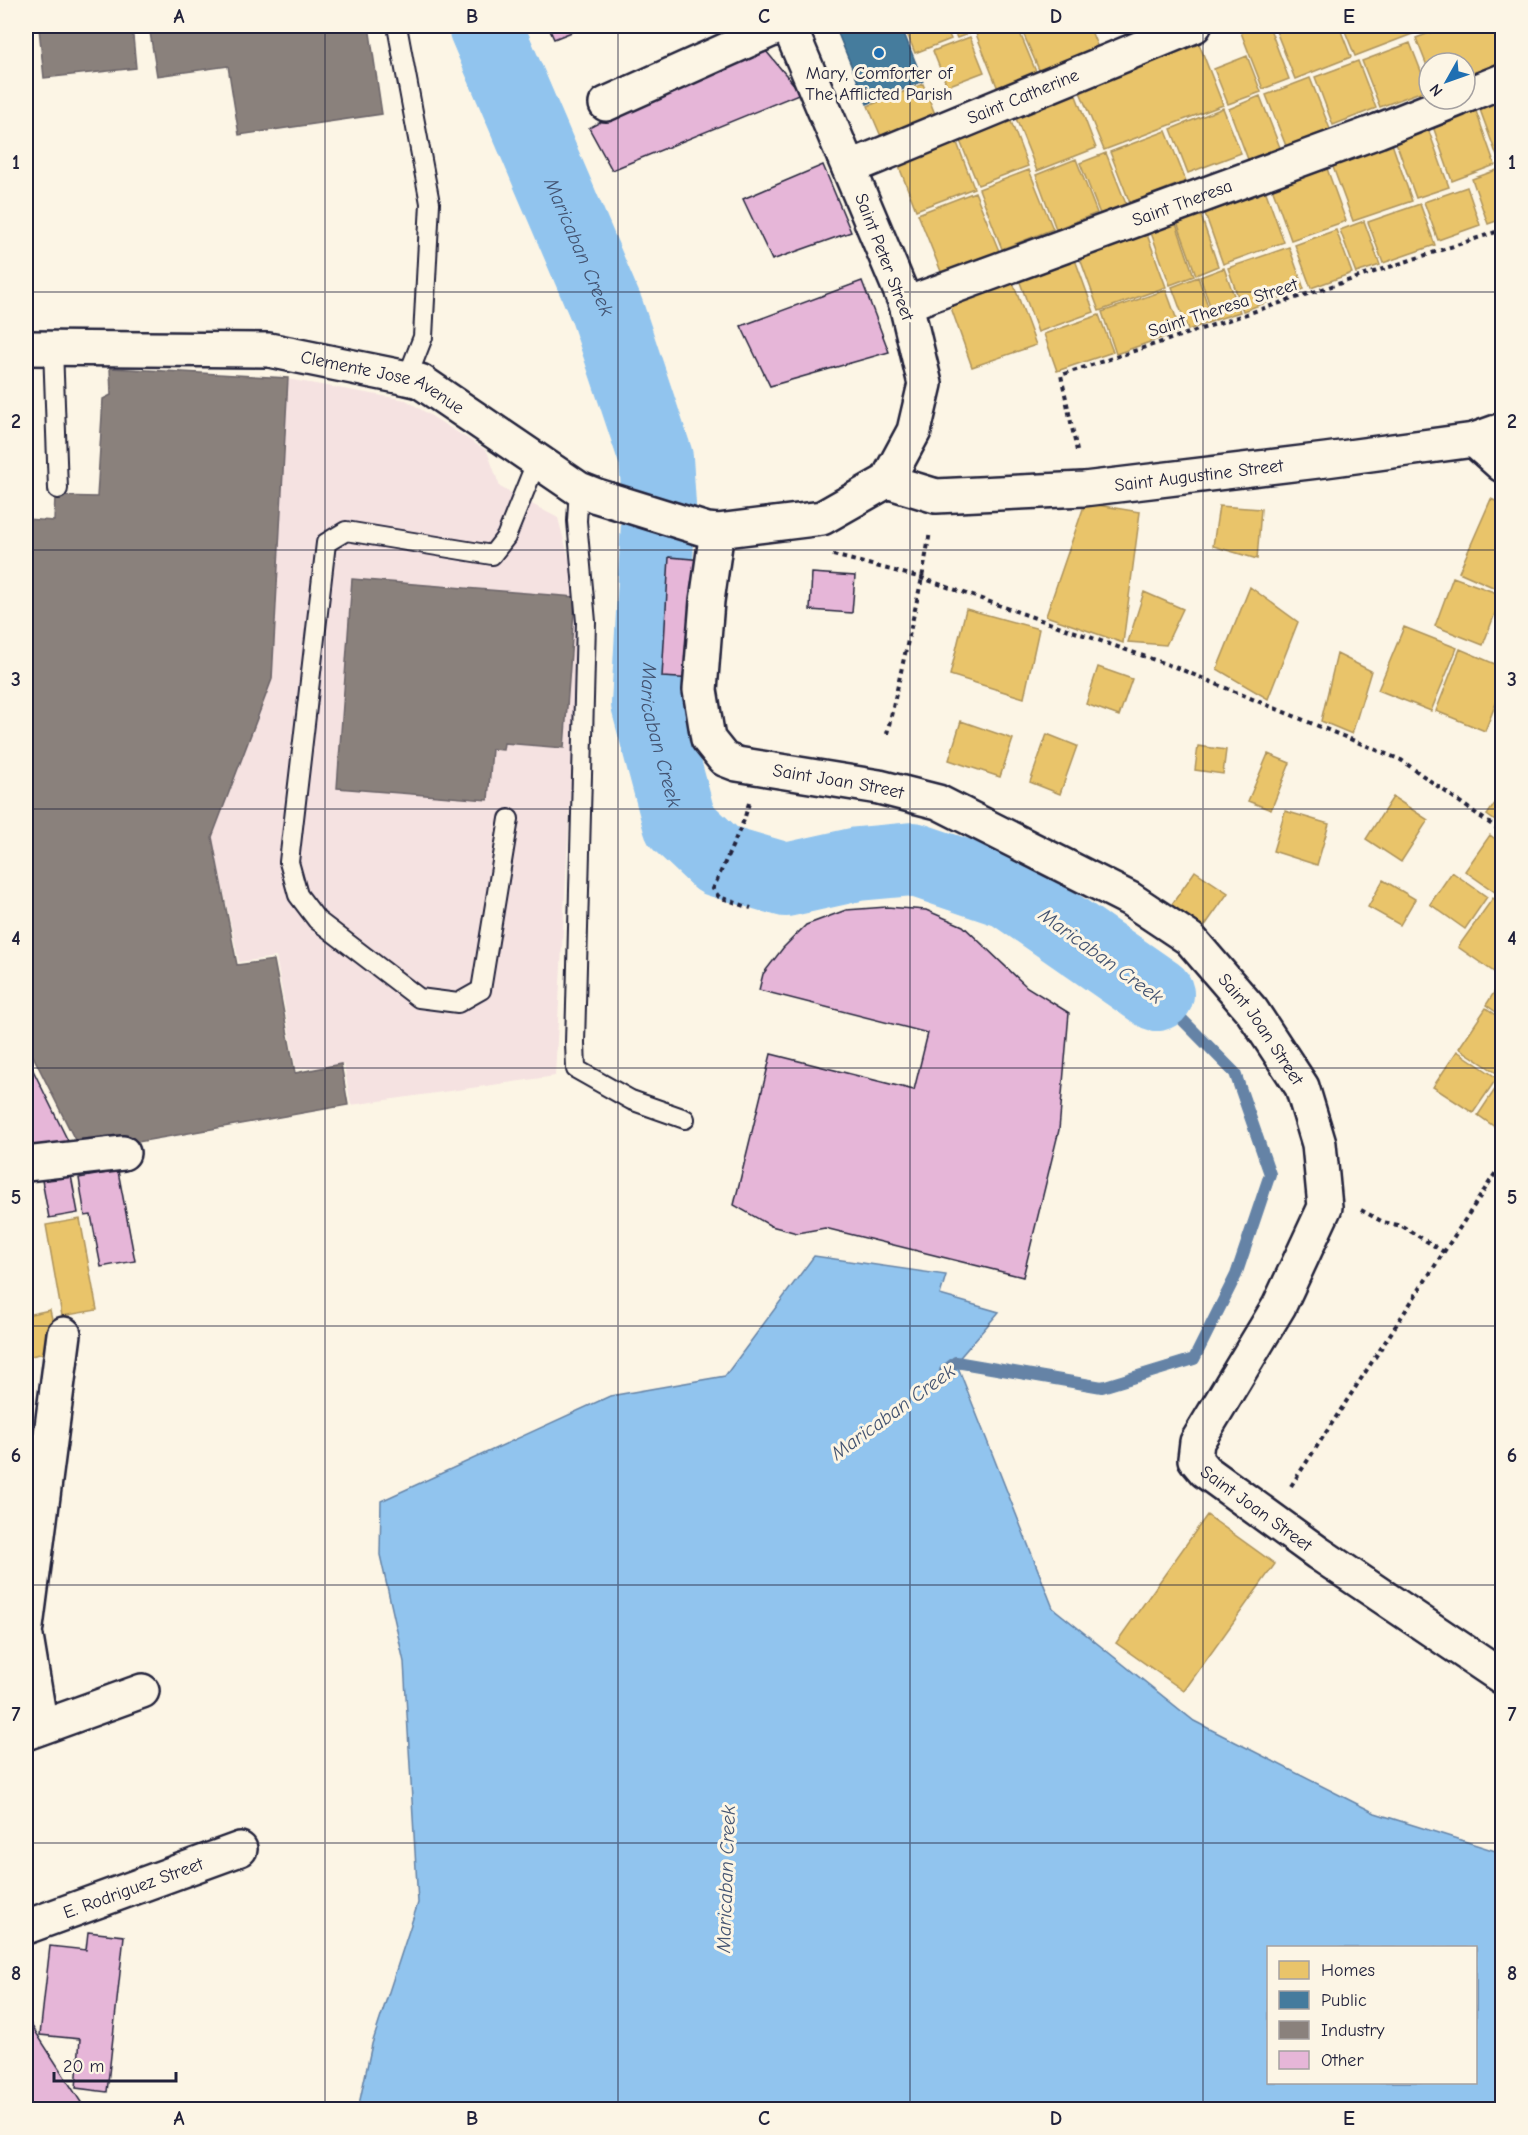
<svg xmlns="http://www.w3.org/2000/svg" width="1528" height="2135" viewBox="0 0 1528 2135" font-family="'Comic Neue',sans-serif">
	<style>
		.built { fill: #f5e2e1 }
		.water { fill: #91c4ee; stroke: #6583a6; stroke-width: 1.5; fill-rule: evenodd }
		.homes { fill: #e9c46a; stroke: #ad935c; stroke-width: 1.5 }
		.public { fill: #457b9d; stroke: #3a6080; stroke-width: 1.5 }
		.industry { fill: #8a817c; stroke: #6b6468; stroke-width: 1.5 }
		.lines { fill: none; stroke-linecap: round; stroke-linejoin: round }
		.stream { stroke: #6583a6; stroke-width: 12 }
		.river { stroke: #91c4ee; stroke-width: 74 }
		.building { fill: #e6b6d8; stroke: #22223b; stroke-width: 1.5 }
		.lane-casing { stroke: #22223b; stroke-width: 22 }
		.street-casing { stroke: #22223b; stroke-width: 38 }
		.secondary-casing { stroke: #22223b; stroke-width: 38 }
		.path { stroke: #22223b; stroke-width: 4; stroke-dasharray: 4.5 4.5; stroke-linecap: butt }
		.lane { stroke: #fcf5e5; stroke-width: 18 }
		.street { stroke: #fcf5e5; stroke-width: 33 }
		.secondary { stroke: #fcf5e5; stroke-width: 33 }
		.grid { fill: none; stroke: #22223b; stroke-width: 1.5; stroke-opacity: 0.55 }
		.poi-dot { fill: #1f6fb2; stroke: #fcf5e5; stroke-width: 2 }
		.labels { text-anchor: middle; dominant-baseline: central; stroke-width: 6; stroke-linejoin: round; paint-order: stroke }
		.poi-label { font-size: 18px; fill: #22223b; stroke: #fcf5e5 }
		.street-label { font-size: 18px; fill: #22223b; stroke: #fcf5e5 }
		.water-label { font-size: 20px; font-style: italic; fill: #435371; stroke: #fcf5e5 }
		.neatline { fill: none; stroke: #22223b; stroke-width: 2 }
		.grid-label { font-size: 20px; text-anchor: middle; font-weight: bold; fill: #22223b }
	</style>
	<rect width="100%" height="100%" fill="#fcf5e5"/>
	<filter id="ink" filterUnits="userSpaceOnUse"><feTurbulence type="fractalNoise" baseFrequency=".0167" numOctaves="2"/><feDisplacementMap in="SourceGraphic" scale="12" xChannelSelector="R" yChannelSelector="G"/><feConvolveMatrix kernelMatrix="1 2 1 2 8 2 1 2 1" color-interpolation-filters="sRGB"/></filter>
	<g filter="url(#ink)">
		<path class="built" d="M287,379L406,400L487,451L500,487L558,518L579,595L573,747L555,1076L351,1105L344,1065L296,1069L276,957L239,962L212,837Z"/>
		<path class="water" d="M814,1256L946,1275L940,1295L999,1312L956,1362L1053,1608L1194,1721L1375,1813L1502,1853V2109H358L372,2044L418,1903L404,1662L380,1555L381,1501L610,1396L725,1376ZM1268,1948H1476V2082H1268Z"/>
		<path class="homes" d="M904,26H945L951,39L915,53Z
			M951,26H989L957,38Z
			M996,26H1017L1037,74L998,89L976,34Z
			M1020,26H1089L1098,48L1040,72Z
			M1122,26H1153L1128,40Z
			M1252,26H1269L1289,79L1263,89L1240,30Z
			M1274,26H1339L1351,57L1295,79Z
			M1343,26H1412L1415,33L1355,56Z
			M1416,26H1435L1419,32Z
			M1448,26H1502V62L1465,76V63H1429V71L1416,38Z
			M970,37L984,72L947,86L933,51Z
			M1198,41L1223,105L1104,150L1078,87Z
			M1410,43L1428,89L1380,107L1362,61Z
			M1247,56L1261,92L1228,104L1214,69Z
			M1358,61L1376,108L1333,125L1315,77Z
			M1310,78L1330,129L1286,146L1266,95Z
			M923,84L937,119L883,141L868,106Z
			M1502,87V157L1498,159L1475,96Z
			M1073,88L1096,148L1037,171L1013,111Z
			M1260,96L1281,150L1249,162L1229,109Z
			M1472,100L1495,165L1452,181L1429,115Z
			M1223,108L1241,153L1188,173L1171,129Z
			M1007,111L1028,166L978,185L956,131Z
			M1426,123L1449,187L1416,198L1393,134Z
			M1166,131L1186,181L1130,203L1110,152Z
			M953,132L974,188L916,210L894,154Z
			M1390,138L1412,201L1353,221L1330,159Z
			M1106,153L1126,204L1100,214L1080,163Z
			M1076,159L1097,213L1056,229L1036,175Z
			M1325,163L1346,221L1291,240L1270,182Z
			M1502,168V219L1488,224L1472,179Z
			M1029,170L1053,229L1002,249L979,189Z
			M1263,184L1284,242L1223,264L1202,205Z
			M1467,187L1480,225L1438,240L1424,202Z
			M975,192L999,251L942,274L918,214Z
			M1420,204L1435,245L1383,263L1368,222Z
			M1200,213L1218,266L1196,275L1177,222Z
			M1175,221L1194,276L1170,285L1150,230Z
			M1364,221L1380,265L1356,273L1340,230Z
			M1145,229L1166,287L1099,311L1078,253Z
			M1336,230L1352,273L1311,288L1295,245Z
			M1289,247L1304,289L1243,311L1228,268Z
			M1073,254L1094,312L1038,332L1017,274Z
			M1224,268L1240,312L1215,320L1200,277Z
			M1198,277L1213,321L1188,330L1172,287Z
			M1012,280L1036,345L972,367L949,302Z
			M1166,290L1181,331L1116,354L1102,312Z
			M1099,315L1113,352L1057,371L1044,334Z
			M1491,499L1502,504V591L1459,572Z
			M1085,503L1140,512L1123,643L1046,616Z
			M1219,506L1261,509L1257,559L1213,546Z
			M1453,577L1502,595L1483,645L1435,626Z
			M1250,587L1298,622L1268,699L1217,669Z
			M1144,592L1183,609L1166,645L1128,642Z
			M966,609L1039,629L1024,698L950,675Z
			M1404,627L1457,648L1431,711L1378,690Z
			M1460,649L1502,667V688L1485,731L1436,711Z
			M1337,654L1371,671L1352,734L1321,721Z
			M1098,667L1132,679L1119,716L1086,704Z
			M961,721L1013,739L1000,777L949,760Z
			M1047,734L1077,746L1060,794L1030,782Z
			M1198,746L1226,750L1223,774L1195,770Z
			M1268,754L1290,763L1271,810L1248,801Z
			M1502,793V826L1487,815Z
			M1393,797L1428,820L1401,862L1366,839Z
			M1285,811L1329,824L1317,865L1273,851Z
			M1490,835L1502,844V897L1465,871Z
			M1195,871L1228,893L1197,937L1165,914Z
			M1452,872L1487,897L1465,929L1430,904Z
			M1383,880L1415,899L1400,925L1368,907Z
			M1493,898L1502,905V961L1494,972L1458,947Z
			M1502,980V1016L1486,1005Z
			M1486,1008L1502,1019V1067L1498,1074L1459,1048Z
			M1457,1051L1497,1078L1473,1113L1433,1087Z
			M1500,1082L1502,1084V1132L1478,1115Z
			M80,1219L97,1310L62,1316L46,1225Z
			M50,1310L59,1350L26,1357V1315Z
			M1207,1515L1275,1564L1184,1691L1116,1643Z"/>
		<path class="public" d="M835,26H901L923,81L867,104Z"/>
		<path class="industry" d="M67,26H132L136,68L44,78L39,28Z
			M149,26H369L382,114L239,135L228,66L157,76Z
			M110,368L288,378L272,679L212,837L237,965L274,960L295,1073L341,1064L348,1105L81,1152L26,1042V519L54,521L55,496L97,497L103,399L111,395Z
			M352,579L575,597L564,748L504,743L503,750L492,749L488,800L337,788Z"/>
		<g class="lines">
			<path class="stream" d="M945,1371L956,1362L1102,1387L1194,1359L1236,1275L1270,1174L1235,1073L1157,994"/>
			<path class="river" id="s1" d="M485,26L607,311L656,458L659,505L648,704L680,824L718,860L786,880L858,864L913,859L1010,892L1157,994"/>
		</g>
		<path class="building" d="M548,26H587L554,39Z
			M756,39L801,93L612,170L589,128Z
			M823,165L851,232L772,260L743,199Z
			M862,281L889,352L770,386L741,326Z
			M669,557L704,560L696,679L662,677Z
			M812,573L855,576L852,613L810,610Z
			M887,907L926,910L963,926L1027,987L1069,1013L1059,1130L1023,1277L825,1228L797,1233L771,1226L734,1205L771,1054L914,1090L928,1033L759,990L763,974L783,948L806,925L846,910Z
			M26,1056L69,1143L26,1150Z
			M70,1170L78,1213L49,1218L41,1175Z
			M118,1171L135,1261L101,1267L91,1215L85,1216L79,1178Z
			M88,1932L124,1936L107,2092L76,2088L80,2039L40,2035L50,1946L86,1950Z
			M26,2017L86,2110H26Z"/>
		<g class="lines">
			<g class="lane-casing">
				<path id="lane" d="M397,26L430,203L423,337L407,378
					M53,348L58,489
					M579,489L577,521L586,622L575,1043L576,1069L631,1100L685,1119
					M509,819L481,990L458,1003L419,998L317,920L298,895L289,862L326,543L346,531L492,555L506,537L537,460"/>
			</g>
			<g class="street-casing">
				<g id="street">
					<path d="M1465,96L1502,81"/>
					<path d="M606,104L780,26"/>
					<path id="s2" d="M849,168L1194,26"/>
					<path id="s3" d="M906,304L1378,131L1458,99"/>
					<path d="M1474,440L1502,430"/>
					<path id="s4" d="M717,531L707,601L700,690L708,739L724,759L737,764L879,787L938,802L1130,899L1190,939L1252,1011L1302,1087L1319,1144L1325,1207L1279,1306L1197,1442L1195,1459L1205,1471L1318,1553L1502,1677"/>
					<path d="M26,1164L123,1153"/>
					<path d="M26,1627L64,1334"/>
					<path d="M26,1637L41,1727"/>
					<path d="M26,1733L142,1691"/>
					<path id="s5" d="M26,1927L240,1849"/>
				</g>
			</g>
			<g class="secondary-casing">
				<g id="secondary">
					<path id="s6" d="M26,348L269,350L407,378L420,381L579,489L597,496L707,530L717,531L822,518L887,481L914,431L925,384L906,304L789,26"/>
					<path id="s7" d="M887,481L936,496L1084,489L1326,460L1474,440L1502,465"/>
				</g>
			</g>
			<path class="path" d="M1077,451L1061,375L1502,230
				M833,555L922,578L1180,669L1267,705L1401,760L1502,832
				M887,734L922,578L930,532
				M749,803L744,820L713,889L719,897L751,908
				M1361,1210L1383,1222L1402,1226L1444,1252
				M1291,1486L1502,1163"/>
			<use href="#lane" class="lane"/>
			<use href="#street" class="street"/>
			<use href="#secondary" class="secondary"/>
		</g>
	</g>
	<path class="grid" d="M325,26V2110M618,26V2110M910,26V2110M1203,26V2110M26,292H1502M26,550H1502M26,809H1502M26,1068H1502M26,1326H1502M26,1585H1502M26,1843H1502"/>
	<circle class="poi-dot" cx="879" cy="53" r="6"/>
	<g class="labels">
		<g class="poi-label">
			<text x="879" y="73">Mary, Comforter of<tspan x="879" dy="21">The Afflicted Parish</tspan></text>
		</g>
		<g class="street-label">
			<text stroke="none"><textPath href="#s2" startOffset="188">Saint Catherine</textPath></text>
			<text stroke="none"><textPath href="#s3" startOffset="294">Saint Theresa</textPath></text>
			<text transform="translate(884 257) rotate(69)">Saint Peter Street</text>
			<text transform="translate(1223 308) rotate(-18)">Saint Theresa Street</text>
			<text stroke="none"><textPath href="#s6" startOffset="362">Clemente Jose Avenue</textPath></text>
			<text stroke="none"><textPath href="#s7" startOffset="315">Saint Augustine Street</textPath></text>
			<text stroke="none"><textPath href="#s4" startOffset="352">Saint Joan Street</textPath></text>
			<text stroke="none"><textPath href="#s4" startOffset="856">Saint Joan Street</textPath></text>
			<text stroke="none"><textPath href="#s4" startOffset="1414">Saint Joan Street</textPath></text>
			<text stroke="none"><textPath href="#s5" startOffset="114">E. Rodriguez Street</textPath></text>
		</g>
		<g class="water-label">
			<text stroke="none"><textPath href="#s1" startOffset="240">Maricaban Creek</textPath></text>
			<text stroke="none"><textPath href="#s1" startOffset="744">Maricaban Creek</textPath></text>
			<text transform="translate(1101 956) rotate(36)">Maricaban Creek</text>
			<text transform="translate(893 1412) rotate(-36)">Maricaban Creek</text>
			<text transform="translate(726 1879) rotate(-88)">Maricaban Creek</text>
		</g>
	</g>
	<rect width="1528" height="2135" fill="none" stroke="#fcf5e5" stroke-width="66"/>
	<rect x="1267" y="1946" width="210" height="138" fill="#fcf5e5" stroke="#a5a1a1" stroke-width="1.5"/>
	<rect x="1279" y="1961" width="30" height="18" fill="#e9c46a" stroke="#a5a1a1" stroke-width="1.5"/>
	<text x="1321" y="1976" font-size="18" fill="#22223b">Homes</text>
	<rect x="1279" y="1991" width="30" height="18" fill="#457b9d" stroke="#a5a1a1" stroke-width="1.5"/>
	<text x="1321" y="2006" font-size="18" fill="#22223b">Public</text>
	<rect x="1279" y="2021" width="30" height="18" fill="#8a817c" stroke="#a5a1a1" stroke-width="1.5"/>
	<text x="1321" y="2036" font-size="18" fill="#22223b">Industry</text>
	<rect x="1279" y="2051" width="30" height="18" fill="#e6b6d8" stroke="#a5a1a1" stroke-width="1.5"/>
	<text x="1321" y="2066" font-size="18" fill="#22223b">Other</text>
	<g transform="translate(1447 81) rotate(230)"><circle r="28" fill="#fcf5e5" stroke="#a5a1a1" stroke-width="1.5"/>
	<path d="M0-4.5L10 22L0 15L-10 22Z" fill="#1f6fb2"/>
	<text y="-9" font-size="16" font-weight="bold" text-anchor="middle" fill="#22223b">N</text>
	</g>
	<path d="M54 2072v9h122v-9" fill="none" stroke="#22223b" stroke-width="3"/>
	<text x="63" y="2072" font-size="18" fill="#22223b" stroke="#fcf5e5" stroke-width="4.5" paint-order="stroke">20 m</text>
	<rect x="33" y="33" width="1462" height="2069" class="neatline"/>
	<g class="grid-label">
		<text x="179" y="23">A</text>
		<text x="472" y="23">B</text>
		<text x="764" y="23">C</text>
		<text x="1056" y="23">D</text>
		<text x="1349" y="23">E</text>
		<text x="16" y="169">1</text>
		<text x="1512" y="169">1</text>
		<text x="16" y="428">2</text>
		<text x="1512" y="428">2</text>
		<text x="16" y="686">3</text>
		<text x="1512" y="686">3</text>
		<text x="16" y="945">4</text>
		<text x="1512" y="945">4</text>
		<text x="16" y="1204">5</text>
		<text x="1512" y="1204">5</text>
		<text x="16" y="1462">6</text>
		<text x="1512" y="1462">6</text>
		<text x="16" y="1721">7</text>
		<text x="1512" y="1721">7</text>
		<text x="16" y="1980">8</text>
		<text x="1512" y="1980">8</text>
		<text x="179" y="2125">A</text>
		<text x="472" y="2125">B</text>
		<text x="764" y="2125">C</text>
		<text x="1056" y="2125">D</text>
		<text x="1349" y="2125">E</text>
	</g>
</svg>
